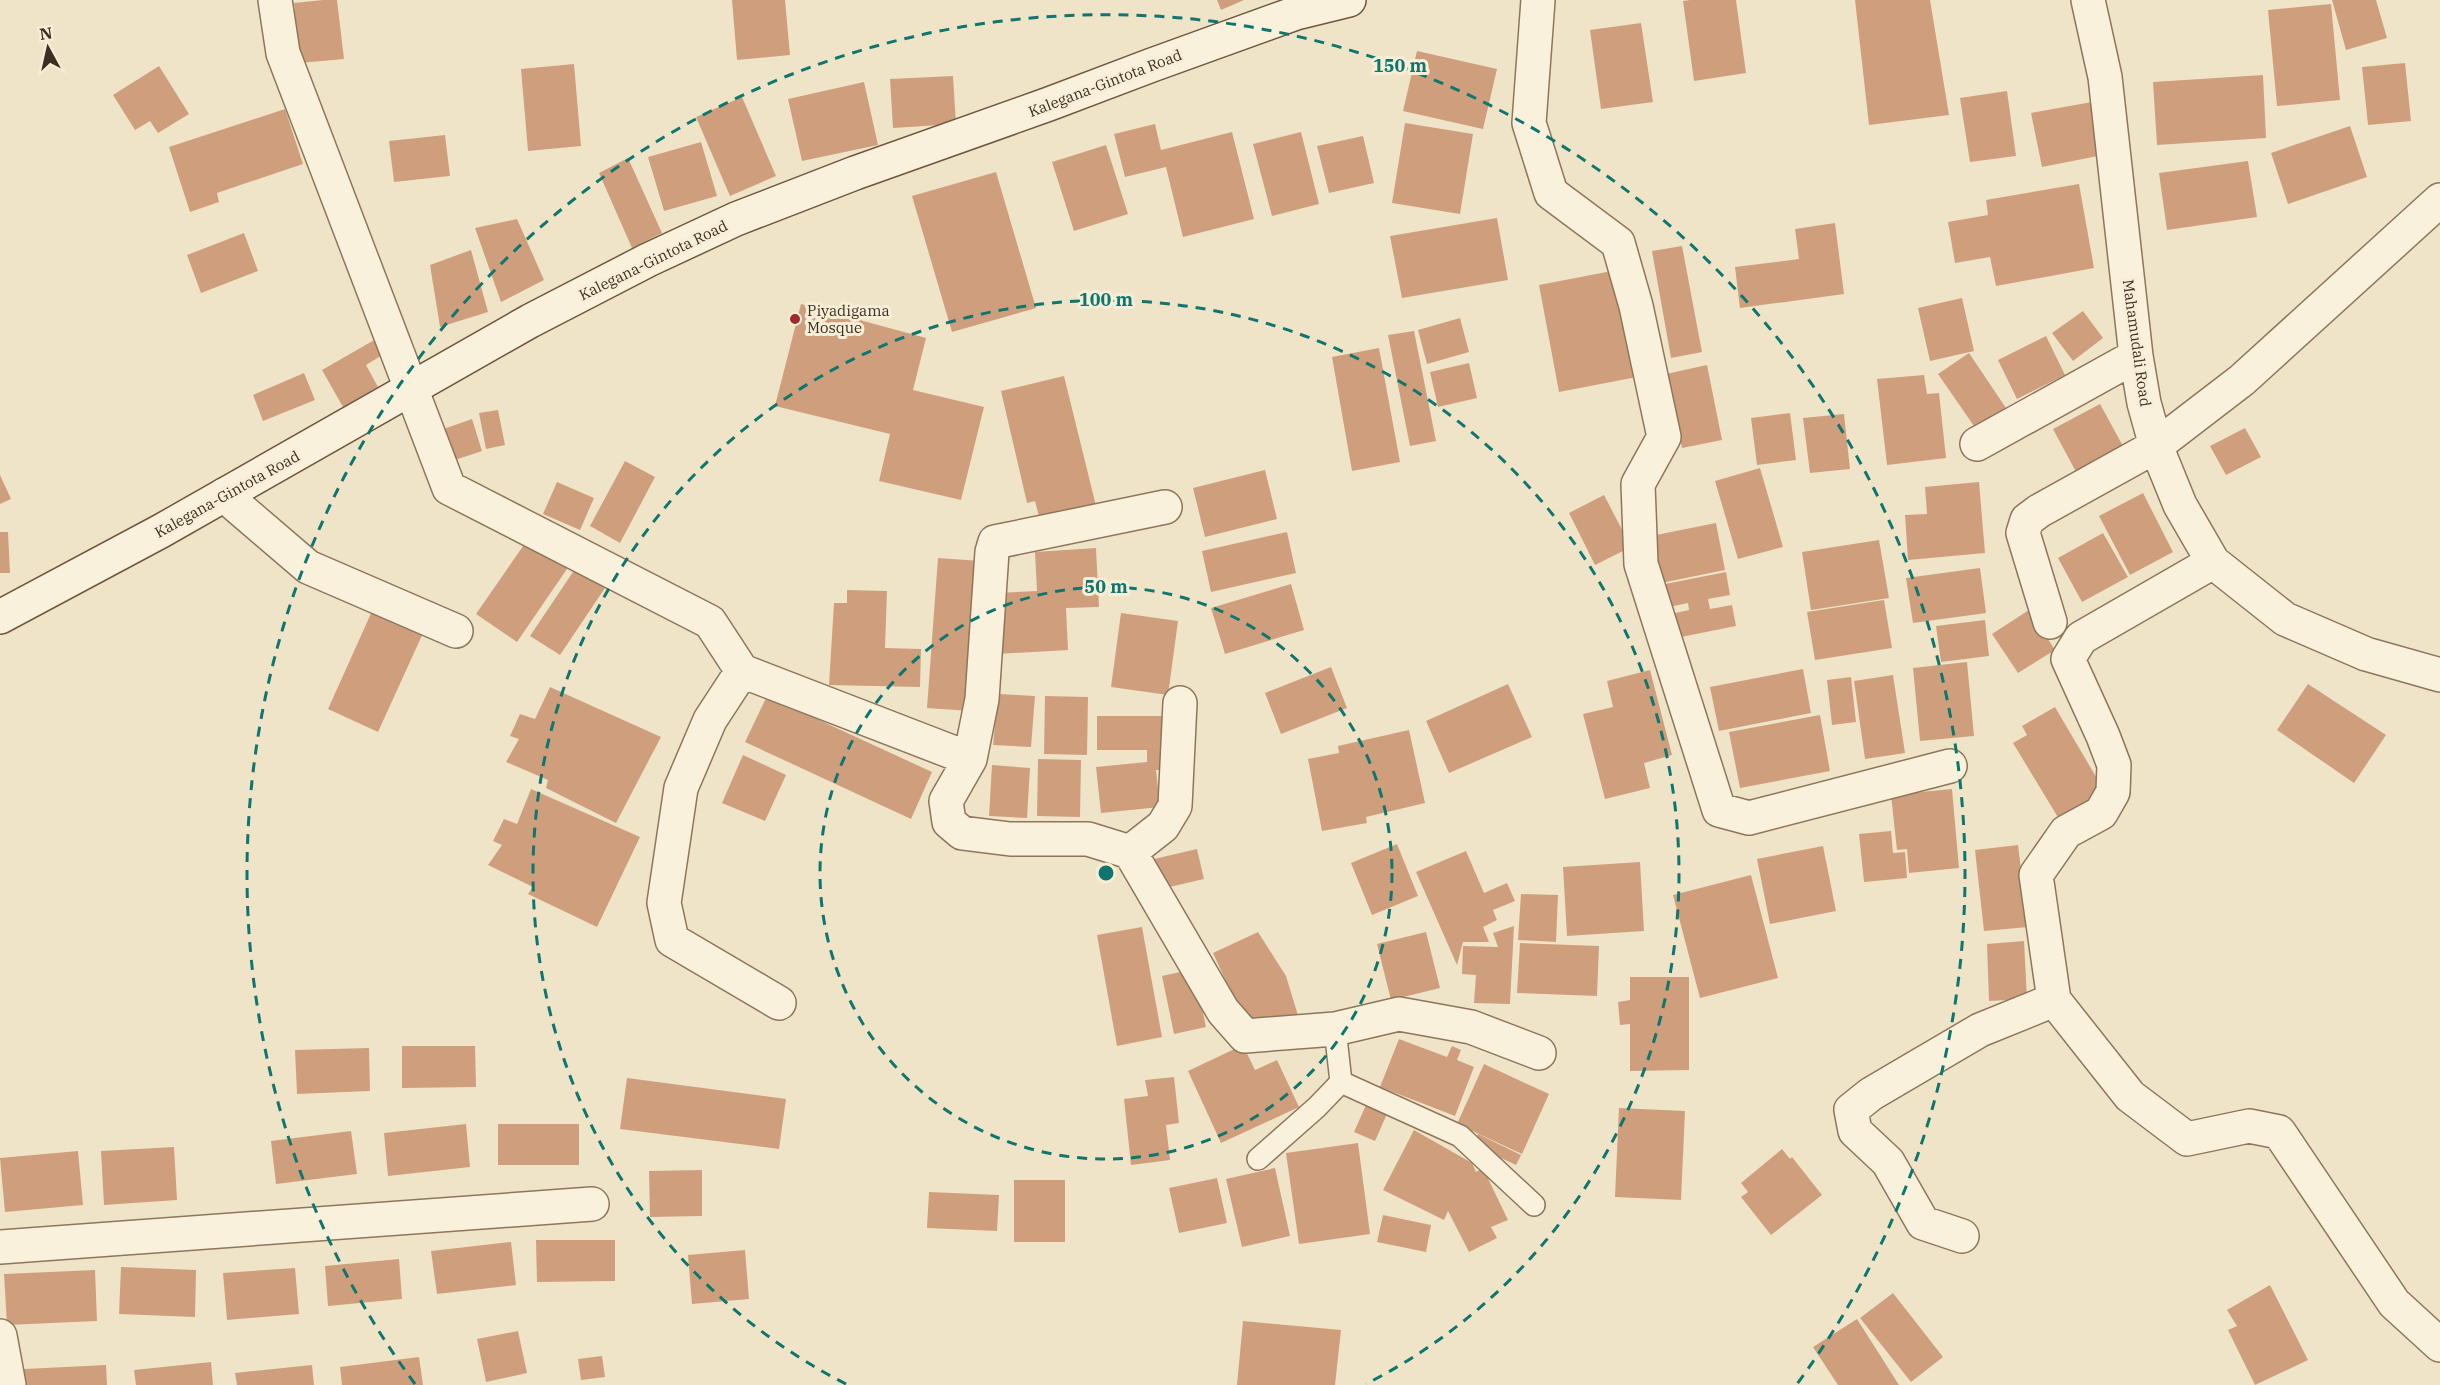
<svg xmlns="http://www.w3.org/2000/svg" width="2440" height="1385" viewBox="0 0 2440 1385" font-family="'IBM Plex Serif',serif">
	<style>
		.building { fill: #cf9f7d }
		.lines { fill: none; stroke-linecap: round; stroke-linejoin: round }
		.service-casing { stroke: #8d765c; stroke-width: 24 }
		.minor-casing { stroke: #8d765c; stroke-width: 36 }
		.secondary-casing { stroke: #6f573f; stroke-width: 36 }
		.service { stroke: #faf1dc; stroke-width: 21 }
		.minor { stroke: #faf1dc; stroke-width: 33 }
		.secondary { stroke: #faf1dc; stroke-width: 33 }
		.ring { fill: none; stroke: #0f766e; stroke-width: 3; stroke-dasharray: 10 8 }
		.poi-dot { fill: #9e2a2b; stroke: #f7eed8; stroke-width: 2 }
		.labels { text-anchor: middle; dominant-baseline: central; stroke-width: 6; stroke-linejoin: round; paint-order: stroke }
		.street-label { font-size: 15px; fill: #3d2e20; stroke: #f7eed8 }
		.poi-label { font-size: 15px; fill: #3d2e20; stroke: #f7eed8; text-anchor: start }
		.centre { fill: #0f766e; stroke: #f7eed8; stroke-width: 3 }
		.ring-label { font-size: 18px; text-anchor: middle; font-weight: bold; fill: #0f766e; stroke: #f7eed8; stroke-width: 6; stroke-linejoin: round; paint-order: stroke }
	</style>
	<rect width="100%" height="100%" fill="#f0e4c8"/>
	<path class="building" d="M323,0H337L344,59L300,63L294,3Z
		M732,0H785L790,55L737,60Z
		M1217,0H1244L1221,10Z
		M1690,0H1736L1746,73L1694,81L1683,1Z
		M1855,0H1930L1949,115L1869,125Z
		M2332,0H2376L2387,38L2346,50Z
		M2331,4L2340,100L2277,106L2268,10Z
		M1641,23L1653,102L1601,109L1590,30Z
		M1417,51L1497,69L1483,129L1403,111Z
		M2405,63L2411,121L2368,125L2362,67Z
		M574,64L581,146L528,151L521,69Z
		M159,66L189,114L158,133L150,121L135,130L113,95Z
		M2263,75L2266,138L2157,145L2153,82Z
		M953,76L956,124L893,128L890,79Z
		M864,82L878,145L802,161L788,99Z
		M2007,91L2016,156L1970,162L1960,98Z
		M742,97L776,176L730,196L696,117Z
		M2092,102L2103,155L2042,167L2031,113Z
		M285,109L303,164L217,193L219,202L190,212L169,147Z
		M1405,123L1473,134L1460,214L1392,203Z
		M1155,124L1161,150L1232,132L1254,219L1183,237L1166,167L1125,177L1114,134Z
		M2350,126L2367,177L2288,204L2271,153Z
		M1301,132L1319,204L1272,216L1253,144Z
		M445,135L450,176L394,182L389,141Z
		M1363,136L1374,183L1329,193L1317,146Z
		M701,142L717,196L664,211L648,157Z
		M1106,145L1128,214L1074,231L1052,162Z
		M628,158L662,233L632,248L599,173Z
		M2248,161L2257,217L2167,230L2159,173Z
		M996,172L1036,308L952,332L912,196Z
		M2079,184L2094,268L1996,286L1990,257L1955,263L1948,222L1988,215L1986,200Z
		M1497,218L1508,280L1402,298L1390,236Z
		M517,219L544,280L501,302L475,228Z
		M1835,223L1844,294L1740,308L1735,267L1799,259L1795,229Z
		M244,233L258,271L201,293L187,255Z
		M1682,246L1702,352L1671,358L1652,251Z
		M471,250L488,312L440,327L430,265Z
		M1617,270L1637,377L1559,392L1539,285Z
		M1962,298L1974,351L1930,361L1918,308Z
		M801,304L926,338L913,390L984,407L961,500L879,481L890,434L775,406Z
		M2083,311L2103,338L2073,361L2052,333Z
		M1460,318L1469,352L1427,364L1418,330Z
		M1414,331L1436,441L1410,446L1388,335Z
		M2046,336L2065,375L2017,399L1998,360Z
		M376,339L384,354L366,365L378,387L343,407L322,370Z
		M1379,348L1400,462L1352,471L1332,357Z
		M1969,353L2006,408L1976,429L1938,374Z
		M1469,363L1477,398L1438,407L1430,372Z
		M1707,365L1722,440L1682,448L1666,374Z
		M304,373L315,400L263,421L253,395Z
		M1924,375L1927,394L1939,393L1946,458L1887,465L1877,379Z
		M1064,376L1098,514L1042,528L1035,501L1027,503L1001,391Z
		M2100,404L2129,457L2082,483L2053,429Z
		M498,410L505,445L486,449L479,413Z
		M1790,413L1796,460L1757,465L1751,418Z
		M1844,414L1850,469L1810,473L1803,418Z
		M472,419L482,451L449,462L438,431Z
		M2245,428L2261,457L2226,475L2210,446Z
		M625,461L655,477L620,543L590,526Z
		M1760,468L1783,547L1738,559L1715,481Z
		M1265,470L1277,519L1205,537L1193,488Z
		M0,475L11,499L0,504Z
		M557,482L594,498L580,530L543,514Z
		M1979,482L1985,553L1908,560L1905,515L1927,514L1925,487Z
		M2143,493L2173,552L2130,575L2099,516Z
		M1604,495L1631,547L1595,565L1569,513Z
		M1716,523L1725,570L1661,583L1651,536Z
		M0,532H8L10,573H0Z
		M1287,532L1296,573L1211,592L1202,551Z
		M2103,533L2128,577L2082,602L2058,558Z
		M528,539L569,566L517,642L476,614Z
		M1879,540L1889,598L1811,610L1802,552Z
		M1096,548L1099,607L1066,608L1068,650L997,654L994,593L1037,591L1035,552Z
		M938,558L981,561L970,711L927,708Z
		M577,566L607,585L560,655L530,636Z
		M1980,568L1986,613L1913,623L1906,578Z
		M1726,572L1730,595L1708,599L1710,609L1732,605L1736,626L1676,638L1671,614L1689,610L1688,603L1664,608L1660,585Z
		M1291,584L1304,630L1225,654L1211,608Z
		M847,590L887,591L885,648L921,649L920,687L829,685L834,603H847Z
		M1884,600L1892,648L1815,660L1807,612Z
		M373,609L424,631L378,732L328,709Z
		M2029,610L2055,650L2018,673L1992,634Z
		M1121,613L1178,621L1168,695L1111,687Z
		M1985,620L1989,656L1941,662L1936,626Z
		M1967,662L1974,736L1920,741L1913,668Z
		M1331,667L1347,708L1281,734L1265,693Z
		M1803,669L1811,713L1719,731L1710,687Z
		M1650,670L1672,755L1644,763L1650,788L1605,799L1583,714L1613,707L1607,681Z
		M1893,675L1905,753L1865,759L1854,681Z
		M1851,677L1856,722L1832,725L1827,680Z
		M1508,684L1532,737L1449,773L1426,721Z
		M2308,684L2386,735L2354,783L2277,730Z
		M550,687L661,737L616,823L546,788L548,780L506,762L519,739L510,736L520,714L535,719Z
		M998,694L1035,696L1031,747L993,745Z
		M767,696L932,772L911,819L745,742Z
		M1045,696L1088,697L1087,755L1044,754Z
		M2055,707L2105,792L2059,819L2013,743L2027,735L2022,726Z
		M1820,715L1830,771L1740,788L1729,732Z
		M1097,716H1171L1164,770H1156L1160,807L1101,813L1096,767L1147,762V750H1097Z
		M1409,730L1425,803L1366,817L1367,823L1322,831L1308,759L1339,753L1338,746Z
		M743,755L786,775L765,821L722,803Z
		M1038,759L1081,760L1080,817L1037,816Z
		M992,765L1030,768L1027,818L989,816Z
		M531,789L640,837L597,927L528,894L533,887L488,865L502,845L493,841L504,819L517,824Z
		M1952,789L1959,868L1909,873L1907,849L1897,850L1891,795Z
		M1891,831L1893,853L1905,852L1907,878L1864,882L1859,834Z
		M1397,844L1418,896L1372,915L1351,863Z
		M2018,845L2028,927L1984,931L1975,850Z
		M1823,846L1836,911L1770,924L1757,859Z
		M1197,849L1204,879L1161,889L1154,859Z
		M1466,851L1484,893L1507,883L1515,901L1493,910L1497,920L1483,927L1489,942H1463L1457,965L1416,872Z
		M1640,862L1644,931L1567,936L1563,867Z
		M1751,875L1778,978L1700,998L1673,895Z
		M1521,894L1558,895L1556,942L1518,940Z
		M1514,926L1510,1004L1474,1003L1476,975L1462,974L1463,946L1498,947L1493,933Z
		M1142,927L1162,1037L1117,1046L1097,935Z
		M1258,932L1286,976L1300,1022L1246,1025L1213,953Z
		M1426,932L1440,988L1391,1000L1377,944Z
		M2024,941L2027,999L1989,1001L1987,944Z
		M1520,943L1599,946L1597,996L1517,993Z
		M1194,969L1206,1027L1174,1034L1162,976Z
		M1630,977H1689V1070L1630,1071V1024L1620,1025L1618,1002L1630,1000Z
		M1399,1039L1447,1057L1452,1046L1461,1050L1457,1060L1474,1067L1455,1116L1380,1087Z
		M1243,1045L1255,1070L1277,1060L1299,1107L1221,1143L1188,1071Z
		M402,1046H475L476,1087L402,1088Z
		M369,1048L370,1091L297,1094L295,1050Z
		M1484,1064L1549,1094L1522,1154L1457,1124Z
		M1174,1077L1179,1123L1166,1125L1170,1160L1131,1165L1124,1099L1148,1096L1145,1080Z
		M627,1078L786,1099L779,1149L620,1129Z
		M1366,1105L1387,1114L1375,1141L1354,1132Z
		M1619,1108L1685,1111L1681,1200L1615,1197Z
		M466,1124L470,1167L388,1176L384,1133Z
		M498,1124H579V1165H498Z
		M1414,1130L1472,1163L1476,1172L1483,1168L1508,1220L1491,1227L1497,1238L1469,1252L1448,1211L1444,1220L1383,1190Z
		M351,1131L357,1174L276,1184L271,1141Z
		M1478,1134L1521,1155L1516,1165L1473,1145Z
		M1358,1143L1370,1234L1299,1244L1286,1153Z
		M174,1147L177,1200L104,1205L101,1151Z
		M1782,1149L1790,1159L1792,1157L1822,1195L1771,1235L1741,1197L1748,1192L1741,1183Z
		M78,1151L83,1205L5,1212L0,1158Z
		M1275,1168L1290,1236L1242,1247L1226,1179Z
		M702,1170V1216L650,1217L649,1171Z
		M1217,1178L1227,1223L1179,1233L1169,1188Z
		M1014,1180H1065V1242H1014Z
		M929,1192L999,1195L997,1231L927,1228Z
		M1383,1215L1431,1225L1426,1252L1377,1242Z
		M536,1240H615V1281L537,1282Z
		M511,1242L516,1285L437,1294L431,1251Z
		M745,1250L749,1299L692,1304L688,1255Z
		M399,1259L402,1299L328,1306L325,1266Z
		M121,1267L196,1270L195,1317L119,1314Z
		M295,1268L299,1314L227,1320L223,1273Z
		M95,1270L97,1321L7,1325L4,1274Z
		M2270,1285L2308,1360L2255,1385L2228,1330L2237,1326L2227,1310Z
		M1893,1293L1943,1357L1911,1382L1860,1318Z
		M1857,1319L1899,1385H1838L1813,1347Z
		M1243,1321L1341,1330L1335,1385H1237Z
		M518,1331L527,1373L486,1382L477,1339Z
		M602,1356L605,1377L581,1380L578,1359Z
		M419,1357L423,1385H342L340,1367Z
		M211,1362L213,1385H136L134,1370Z
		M106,1365L107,1385H25L24,1369Z
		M312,1365L314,1385H237L235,1373Z"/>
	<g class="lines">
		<g class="service-casing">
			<path id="service" d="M1341,1082L1460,1136L1534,1205
				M1258,1159L1317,1107L1341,1082L1335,1029"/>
		</g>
		<g class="minor-casing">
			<path id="minor" d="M275,0L283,53L449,488L710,622L742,671L970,759L946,801L949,822L962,833L1010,839H1088L1130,852
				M1538,0L1529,123L1551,193L1618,243L1636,306L1664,437L1638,484L1641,564L1719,810L1749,818L1950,766
				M2088,0L2105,77L2136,356L2144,403L2156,446L2180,505L2213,562L2285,619L2366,654L2440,675
				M1977,444L2136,356
				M224,495L308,567L456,631
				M2213,562L2081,638L2068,659L2103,736L2114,765L2113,792L2101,813L2066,832L2036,875L2054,1000L2130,1096L2187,1139L2249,1126L2279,1132L2394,1303L2440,1345
				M2050,622L2023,533L2027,520L2039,511L2156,446L2242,380L2440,200
				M742,671L710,720L681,788L664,903L672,940L779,1003
				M1180,703L1175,806L1163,826L1130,852L1223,1011L1245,1036L1335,1029L1399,1014L1471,1027L1539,1053
				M970,759L982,699L992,552L995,542L1165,507
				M1962,1236L1923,1223L1888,1162L1855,1131L1851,1110L1871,1094L1980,1030L2054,1000
				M0,1247L592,1204
				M0,1336L9,1385"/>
		</g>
		<g class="secondary-casing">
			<path id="secondary" d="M0,617L161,531L530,321L648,260L736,219L855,173L1049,104L1152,65L1296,13L1349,0"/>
		</g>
		<use href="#service" class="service"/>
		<use href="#minor" class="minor"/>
		<use href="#secondary" class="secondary"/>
	</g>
	<g class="ring">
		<circle cx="1106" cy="873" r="286"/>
		<path d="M846 1384A573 573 0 1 1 1366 1384"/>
		<path d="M415 1384A859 859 0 1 1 1797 1384"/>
	</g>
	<circle class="poi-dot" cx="795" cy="319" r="6"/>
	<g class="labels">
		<g class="street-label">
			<text transform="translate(1105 83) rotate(-21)">Kalegana-Gintota Road</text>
			<text transform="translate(653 260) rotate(-26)">Kalegana-Gintota Road</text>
			<text transform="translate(2137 343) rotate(82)">Mahamudali Road</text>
			<text transform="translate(227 494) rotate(-29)">Kalegana-Gintota Road</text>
		</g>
		<g class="poi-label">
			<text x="807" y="310">Piyadigama<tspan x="807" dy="17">Mosque</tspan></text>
		</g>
	</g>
	<circle cx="1106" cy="873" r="9" class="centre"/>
	<g class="ring-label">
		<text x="1400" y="72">150 m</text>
		<text x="1106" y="306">100 m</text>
		<text x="1106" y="593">50 m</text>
	</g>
	<g transform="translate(48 48) rotate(352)" stroke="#f7eed8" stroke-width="4.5" paint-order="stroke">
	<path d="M0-4.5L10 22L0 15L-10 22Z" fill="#3d2e20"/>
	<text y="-9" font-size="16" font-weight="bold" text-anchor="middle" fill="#3d2e20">N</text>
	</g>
</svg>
